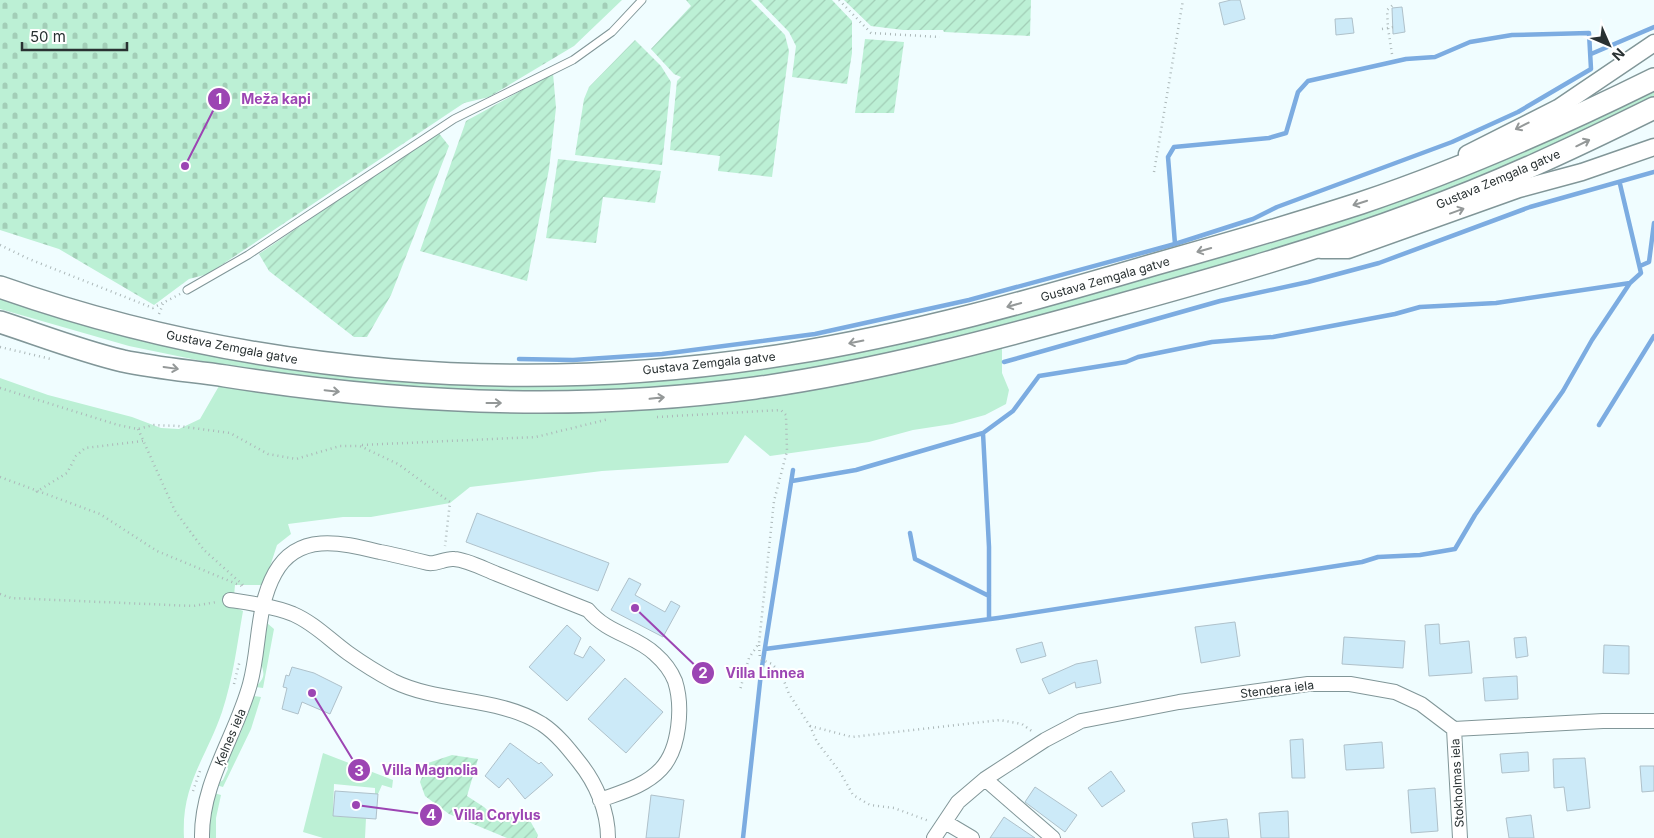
<svg xmlns="http://www.w3.org/2000/svg" width="1654" height="838" viewBox="0 0 1654 838" font-family="Inter,sans-serif">
	<style>
		.grass { fill: #bcf0d5 }
		.cemetery { fill: url(#cemetery-stones) }
		.garden { fill: url(#garden-furrows) }
		.lines { fill: none; stroke-linecap: round; stroke-linejoin: round }
		.stream { stroke: #7cace1; stroke-width: 4.5 }
		.building { fill: #cceaf8; stroke: #afc1ca }
		.service-casing { stroke: #819698; stroke-width: 9 }
		.minor-casing { stroke: #819698; stroke-width: 16 }
		.tertiary-casing { stroke: #819698; stroke-width: 19 }
		.primary-casing { stroke: #819698; stroke-width: 24 }
		.path { stroke: #acb8b9; stroke-width: 2.5; stroke-dasharray: 1 4; stroke-linecap: butt }
		.service { stroke: #fff; stroke-width: 7 }
		.minor { stroke: #fff; stroke-width: 14 }
		.tertiary { stroke: #fff; stroke-width: 16 }
		.primary { stroke: #fff; stroke-width: 21 }
		.oneway { stroke: #949898 }
		.labels { text-anchor: middle; dominant-baseline: central; stroke-width: 4; stroke-linejoin: round; paint-order: stroke }
		.street-label { font-size: 12px; fill: #293132; stroke: #fff }
		.leader { fill: none; stroke: #9c45b3; stroke-width: 2 }
		.callout-dot { fill: #9c45b3; stroke: #fff; stroke-width: 2 }
		.mark-label { font-size: 15px; text-anchor: middle; font-weight: bold; fill: #fff }
		.callout-label { font-size: 14px; text-anchor: middle; font-weight: bold; fill: #9c45b3; stroke: #fff; stroke-width: 4; stroke-linejoin: round; paint-order: stroke }
	</style>
	<defs>
		<pattern id="cemetery-stones" width="16" height="16" patternUnits="userSpaceOnUse" patternTransform="scale(1.25)"><rect width="16" height="16" fill="#bcf0d5"/><path d="M2 7V4a2 2 0 0 1 4 0v3zM10 15v-3a2 2 0 0 1 4 0v3z" fill="#a2ceb7"/></pattern>
		<pattern id="garden-furrows" width="10" height="10" patternUnits="userSpaceOnUse" patternTransform="scale(1.25)"><rect width="10" height="10" fill="#bcf0d5"/><path d="M-1 1l2-2M0 10L10 0M9 11l2-2" fill="none" stroke="#a2ceb7"/></pattern>
	</defs>
	<rect width="100%" height="100%" fill="#f0fdff"/>
	<path class="grass" d="M1654,89V100L1577,137L1412,205L1231,264L931,346L773,377L630,392L490,394L269,375L129,346L0,309V299L66,320L132,337L553,385L630,382L772,368L845,355L962,328L1283,240L1391,204L1538,145Z
		M1002,347V373L1009,390L1006,404L985,415L952,424L913,430L869,442L770,456L745,435L728,463L602,471L470,487L450,503L371,517H343L288,524L291,534L277,545L264,585H235L233,607L243,611C237,645 233,679 222,712C206,759 181,784 184,838H0V378L48,395L132,417L161,428L179,429L200,419L219,386L378,406L491,412L786,393L887,375Z
		M267,623L274,629L263,688L256,687C267,675 263,674 261,661C260,650 265,634 267,623Z
		M254,696L261,697L251,729L223,787L216,785L223,780L228,769L226,762L241,732Z
		M323,753L393,780L392,788L382,785L378,794H375V788L334,784L333,816L366,818L365,838H323L303,832Z
		M214,793L221,795L216,818V838H208V827Z"/>
	<path class="cemetery" d="M0,0H622L574,46L489,97L464,103L208,274L189,279L154,305L59,249L0,230Z"/>
	<path class="garden" d="M686,0H751L785,35L789,51L772,177L718,171L720,156L670,150L677,81L681,77L674,74L651,49L691,6Z
		M758,0H832L852,21V53L847,84L792,77L796,46L789,32Z
		M844,0H1031L1030,36L944,32L943,30H903L871,26Z
		M865,39L904,42L894,113H855Z
		M635,40L661,66L671,82L662,165L575,155L584,99L589,87Z
		M553,73L556,108L549,169L527,281L420,251L466,121Z
		M438,132L449,146L391,295L367,337H354L269,271L259,254Z
		M558,159L661,171L655,203L603,197L596,243L546,238Z
		M452,755L478,759L467,796L484,807L501,823L523,808L538,835L537,838H507L449,814L425,796L420,782L428,763Z"/>
	<g class="lines">
		<path class="stream" d="M1591,54L1654,27
			M1640,266L1649,262L1654,223
			M519,359L573,360L662,354L815,334L969,300L1175,244L1253,219L1277,207L1452,142L1518,112L1591,69L1589,33L1512,35L1470,42L1435,57L1406,59L1308,81L1298,92L1286,133L1269,138L1174,147L1168,157L1175,244
			M1004,362L1220,301L1308,282L1379,263L1530,207L1654,172
			M1599,425L1654,336
			M983,433L989,547V619
			M792,481L856,470L983,433L1013,411L1039,376L1126,362L1138,357L1212,342L1273,337L1395,314L1420,307L1496,303L1630,283L1641,273L1620,184
			M910,533L915,559L989,596
			M765,649L998,618L1362,562L1378,557L1420,555L1455,549L1475,515L1563,391L1592,340L1630,283
			M743,838L761,673L793,470"/>
	</g>
	<path class="building" d="M1231,0H1240L1245,19L1224,25L1219,3Z
		M1402,7L1405,32L1393,34L1392,8Z
		M1352,18L1354,33L1336,35L1335,19Z
		M477,513L609,563L598,591L466,542Z
		M629,578L641,584L635,595L665,612L671,601L680,606L663,637L611,610Z
		M1235,622L1240,656L1201,663L1195,627Z
		M1439,624L1440,644L1469,641L1472,673L1429,676L1425,625Z
		M567,625L581,638L574,654L583,658L590,646L605,660L567,701L529,667Z
		M1344,637L1405,641L1403,668L1342,664Z
		M1526,637L1528,656L1516,658L1514,638Z
		M1042,642L1046,656L1021,663L1016,649Z
		M1604,645L1629,646V674L1603,673Z
		M1097,660L1101,683L1076,688L1075,682L1049,694L1042,679L1076,664Z
		M292,667L314,673L342,687L330,714L302,702L298,714L282,709L287,688L283,687L286,675L289,676Z
		M1517,676L1518,699L1485,701L1483,678Z
		M625,678L663,712L626,753L588,719Z
		M1303,739L1305,778H1292L1290,740Z
		M1382,742L1384,768L1346,770L1344,745Z
		M510,743L539,764L541,762L553,775L525,799L508,778L499,788L485,776Z
		M1528,752L1529,771L1502,773L1500,754Z
		M1585,758L1590,808L1567,811L1564,787L1554,788L1553,759Z
		M1640,766H1654V791L1642,792Z
		M1111,771L1125,791L1102,807L1088,788Z
		M1035,787L1077,815L1065,832L1025,802Z
		M1435,788L1438,831L1411,833L1408,790Z
		M335,791L378,794L376,819L333,816Z
		M651,795L684,800L679,838H646Z
		M1288,811L1289,838H1261L1259,813Z
		M1531,815L1534,838H1509L1506,818Z
		M1004,817L1035,838H990Z
		M1227,819L1229,838H1194L1192,823Z"/>
	<g class="lines">
		<g class="service-casing">
			<path id="service" d="M187,290L248,255L454,119L573,60L612,32L642,0"/>
		</g>
		<g class="minor-casing">
			<path id="minor" d="M230,600C250,603 273,606 293,614C314,623 330,640 348,653C362,663 378,673 393,681C440,704 497,696 542,724C557,734 568,748 579,762C596,783 608,811 608,838
				M1454,729L1460,838
				M985,779L1053,838
				M945,822L972,838
				M202,838C201,782 236,736 250,684C260,648 256,607 275,573C298,531 343,543 380,552C396,555 412,559 428,563C436,565 445,558 454,559C468,560 484,569 497,574C527,586 558,598 588,610C608,634 635,635 655,654C663,661 671,671 675,681C683,706 680,749 661,769C645,786 622,792 600,800
				M934,838L958,802L985,779L1045,740L1081,721L1179,702L1308,684H1350L1395,692L1421,704L1454,729L1603,721H1654"/>
		</g>
		<g class="tertiary-casing">
			<path id="tertiary" d="M1467,154L1558,108L1654,43
				M1321,250H1348L1519,189L1582,172L1654,147"/>
		</g>
		<g class="primary-casing">
			<path id="primary" d="M0,287C250,375 527,397 789,354C913,334 1034,300 1156,264C1224,245 1293,225 1361,203C1462,169 1559,126 1654,79
				M0,322C40,335 81,351 123,361C156,368 191,371 225,376C402,404 577,412 755,388C877,371 996,339 1115,306C1217,278 1319,249 1418,212C1499,183 1577,146 1654,108"/>
		</g>
		<path class="path" d="M839,0L871,33L940,37
			M1382,29L1393,27
			M1392,54L1388,28L1387,10L1394,4
			M1154,172L1183,0
			M0,245L29,259L153,308L180,294
			M159,314L163,304
			M0,347L51,359
			M0,388L118,425L138,429L154,425L178,426L230,433L268,454L296,459L340,446H360L398,464L450,502L445,546
			M657,417L781,410L786,415L787,451L774,501L759,643L749,658L740,690
			M138,429L175,511L204,550L243,585
			M362,445L536,437L609,419
			M0,477L100,514L157,551L244,587
			M36,492L67,473L76,456L85,448L143,441
			M0,594L11,598L193,606L217,602
			M759,645L760,659L772,664L781,673L789,694L810,726L817,742L840,772L853,795L870,805L894,808L929,821
			M234,684L240,660
			M810,726L852,737L1000,720L1022,724L1033,732
			M193,791L201,768"/>
		<use href="#service" class="service"/>
		<use href="#minor" class="minor"/>
		<use href="#tertiary" class="tertiary"/>
		<use href="#primary" class="primary"/>
	</g>
	<defs><path id="oneway-shaft" d="M-6 0H5M1.5-3L5.5 0L1.5 3" fill="none" stroke-width="1.6" stroke-linecap="round" stroke-linejoin="round" transform="scale(1.25)"/></defs>
	<g class="oneway">
		<use href="#oneway-shaft" transform="translate(1522 126) rotate(153)"/>
		<use href="#oneway-shaft" transform="translate(1583 143) rotate(-26)"/>
		<use href="#oneway-shaft" transform="translate(1360 203) rotate(162)"/>
		<use href="#oneway-shaft" transform="translate(1457 211) rotate(-20)"/>
		<use href="#oneway-shaft" transform="translate(1204 250) rotate(164)"/>
		<use href="#oneway-shaft" transform="translate(1014 305) rotate(164)"/>
		<use href="#oneway-shaft" transform="translate(856 342) rotate(169)"/>
		<use href="#oneway-shaft" transform="translate(171 368) rotate(8)"/>
		<use href="#oneway-shaft" transform="translate(332 391) rotate(6)"/>
		<use href="#oneway-shaft" transform="translate(657 398) rotate(-6)"/>
		<use href="#oneway-shaft" transform="translate(494 403)"/>
	</g>
	<g class="labels">
		<g class="street-label">
			<text transform="translate(1498 179) rotate(-23)">Gustava Zemgala gatve</text>
			<text transform="translate(1105 279) rotate(-16)">Gustava Zemgala gatve</text>
			<text transform="translate(232 347) rotate(11)">Gustava Zemgala gatve</text>
			<text transform="translate(709 363) rotate(-6)">Gustava Zemgala gatve</text>
			<text transform="translate(1277 689) rotate(-7)">Stendera iela</text>
			<text transform="translate(230 737) rotate(-67)">Ķelnes iela</text>
			<text transform="translate(1457 783) rotate(-93)">Stokholmas iela</text>
		</g>
	</g>
	<path class="leader" d="M185 166L219 99M635 608L703 673M312 693L359 770M356 805L431 815"/>
	<g class="callout-dot">
		<circle cx="185" cy="166" r="5"/>
		<circle cx="635" cy="608" r="5"/>
		<circle cx="312" cy="693" r="5"/>
		<circle cx="356" cy="805" r="5"/>
		<circle cx="219" cy="99" r="12"/>
		<circle cx="703" cy="673" r="12"/>
		<circle cx="359" cy="770" r="12"/>
		<circle cx="431" cy="815" r="12"/>
	</g>
	<g class="mark-label">
		<text x="219" y="104">1</text>
		<text x="703" y="678">2</text>
		<text x="359" y="776">3</text>
		<text x="431" y="820">4</text>
	</g>
	<g class="callout-label">
		<text x="276" y="104">Meža kapi</text>
		<text x="765" y="678">Villa Linnea</text>
		<text x="430" y="775">Villa Magnolia</text>
		<text x="497" y="820">Villa Corylus</text>
	</g>
	<g transform="translate(1609 45) rotate(135)" stroke="#ffffff" stroke-width="4" paint-order="stroke">
	<path d="M0-4L9 19L0 12L-9 19Z" fill="#293132"/>
	<text y="-8" font-size="14" font-weight="bold" text-anchor="middle" fill="#293132">N</text>
	</g>
	<path d="M22 42v8h105v-8" fill="none" stroke="#293132" stroke-width="2.5"/>
	<text x="30" y="42" font-size="15" fill="#293132" stroke="#ffffff" stroke-width="4" paint-order="stroke">50 m</text>
</svg>
